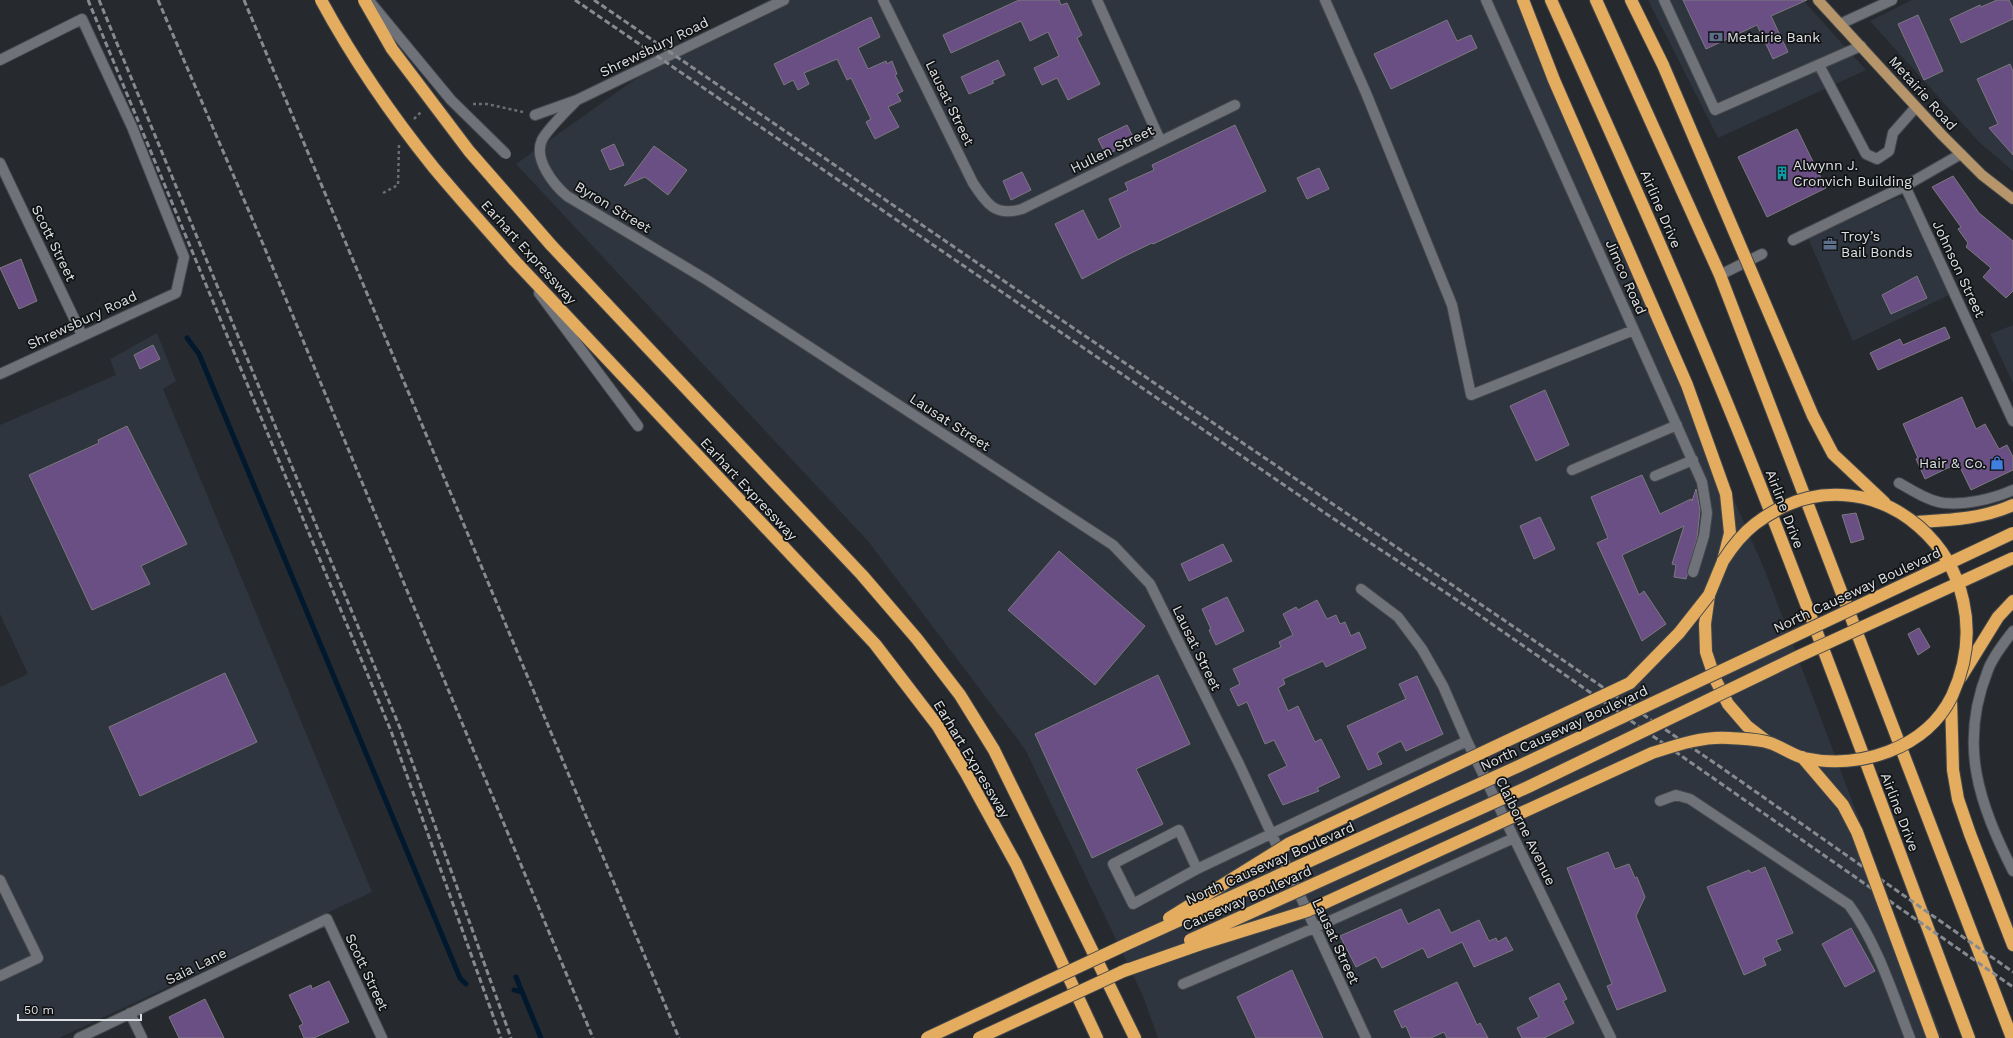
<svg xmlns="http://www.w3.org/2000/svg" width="2013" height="1038" viewBox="0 0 2013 1038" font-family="'Work Sans',sans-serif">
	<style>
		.built { fill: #2e353e }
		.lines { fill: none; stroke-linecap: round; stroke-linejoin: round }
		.stream { stroke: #02182d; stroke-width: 5 }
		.building { fill: #694f83; stroke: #7c797f }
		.minor-casing { stroke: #45484c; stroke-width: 12 }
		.major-casing { stroke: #45484c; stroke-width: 12 }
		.highway-casing { stroke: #45484c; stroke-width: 14 }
		.path { stroke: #6b6f73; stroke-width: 2.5; stroke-dasharray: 3 3; stroke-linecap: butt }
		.minor { stroke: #6f7379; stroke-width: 10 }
		.major { stroke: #b59569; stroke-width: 10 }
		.highway { stroke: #e4ac5e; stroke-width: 12 }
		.rail { stroke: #878b8f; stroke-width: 3; stroke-dasharray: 6 3; stroke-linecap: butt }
		.minor-bridge-casing { stroke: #45484c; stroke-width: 12; stroke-linecap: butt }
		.highway-bridge-casing { stroke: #45484c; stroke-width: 14; stroke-linecap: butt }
		.minor-bridge { stroke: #6f7379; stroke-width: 10 }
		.highway-bridge { stroke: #e4ac5e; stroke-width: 12 }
		.labels { text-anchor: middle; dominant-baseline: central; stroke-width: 3.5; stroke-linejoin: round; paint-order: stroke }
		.poi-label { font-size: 14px; fill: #dde0e3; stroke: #111214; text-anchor: start }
		.street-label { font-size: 14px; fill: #dde0e3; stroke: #111214 }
	</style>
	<rect width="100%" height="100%" fill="#262a2f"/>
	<path class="built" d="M768,0H1516L1765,571L1942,1038H1158L1143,996L1025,749L868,541L516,164L679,48Z
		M1648,0H1803L1866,70L1718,138Z
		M1912,0H2013V171L1979,142L1870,21Z
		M1899,197L1905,200L1949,295L1853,341L1808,238Z
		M2013,325V383L1990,334Z
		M157,333L176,381L163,389L372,892L59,1038H0V687L28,674L0,614V425L116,375L110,359Z"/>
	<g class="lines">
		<path class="stream" d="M187,338L199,354L460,978L466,984
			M516,977L541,1038
			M514,990L522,992"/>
	</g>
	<path class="building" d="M1019,0H1059L1061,5L1067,3L1082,35L1077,38L1100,84L1068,100L1057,78L1042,85L1034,68L1059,56L1048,32L1030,41L1021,21L951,53L943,35Z
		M1683,0H1807L1771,16L1788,52L1773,59L1757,25L1706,49Z
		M1997,0H2009L2013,8V19L1961,43L1950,19L1980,5L1981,7Z
		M1918,15L1943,71L1924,80L1898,24Z
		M871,17L880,37L858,48L868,69L886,61L887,64L892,61L897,74L895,75L903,91L897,94L901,101L888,107L899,127L875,139L866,122L871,119L851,78L847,80L837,59L804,73L809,84L798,90L793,80L784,85L774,64Z
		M1447,20L1457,41L1471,35L1477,48L1391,89L1374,54Z
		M998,60L1005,75L992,81L994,83L969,94L961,77Z
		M2010,64L2013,71V155L1989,128L1998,124L1977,79Z
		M1127,125L1135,141L1106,155L1098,139Z
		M1235,125L1266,191L1153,244L1152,243L1121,258L1082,279L1055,224L1083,210L1098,240L1121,227L1109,199L1128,190L1125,183L1154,170L1152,165Z
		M1797,129L1826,188L1767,217L1738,157Z
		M614,144L624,165L610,170L601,150Z
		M654,146L687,170L668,195L645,177L624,186Z
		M1319,168L1329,189L1307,199L1297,178Z
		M1022,172L1031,190L1011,200L1003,181Z
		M1953,176L1979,213L2013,241V291L2006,298L1983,277L1991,268L1966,247L1968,243L1958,229L1961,227L1932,187Z
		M21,259L37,301L19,309L0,268Z
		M1917,276L1927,298L1891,314L1882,295Z
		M1945,327L1950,338L1878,370L1870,353L1900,339L1903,345Z
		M153,345L160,359L140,369L134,355Z
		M1545,390L1569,445L1536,461L1510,406Z
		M1962,397L1976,429L1985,424L1999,449L2007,445L2013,457V470L1971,490L1958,463L1925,479L1916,459L1918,458L1903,424Z
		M127,426L187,544L141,566L150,584L92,610L29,475L99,443L98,440Z
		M1642,475L1660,514L1691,499L1692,501L1696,489L1700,510L1697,538L1686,579L1674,577L1676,565L1672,564L1684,526L1622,555L1639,595L1644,591L1666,624L1642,641L1597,543L1608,538L1591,497Z
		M1856,513L1864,539L1851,543L1842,515Z
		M1540,517L1555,549L1534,559L1520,526Z
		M1223,544L1232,561L1189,581L1181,564Z
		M1059,551L1145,626L1095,685L1008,610Z
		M1227,597L1244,631L1216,645L1209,630L1211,629L1202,609Z
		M1317,600L1327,619L1336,615L1340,624L1345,622L1351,636L1359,632L1366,648L1326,667L1323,661L1283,679L1285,684L1278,688L1288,711L1298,706L1315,742L1321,739L1340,777L1317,788L1319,791L1283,805L1268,775L1287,766L1274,740L1265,744L1247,702L1238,706L1230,689L1240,684L1233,669L1281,647L1279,642L1293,635L1283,614L1296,607L1298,610Z
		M1919,628L1930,647L1918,655L1908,634Z
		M225,673L257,742L140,796L109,727Z
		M1158,675L1190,744L1136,769L1163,824L1092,858L1035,734Z
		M1417,676L1443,734L1406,751L1401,741L1377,753L1382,764L1368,770L1347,726L1406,699L1399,684Z
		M1608,852L1615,869L1629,864L1635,878L1637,877L1645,897L1636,916L1666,991L1617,1010L1607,986L1612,984L1567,868Z
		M1765,867L1793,933L1776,940L1781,950L1763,958L1766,965L1744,975L1707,887L1749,870L1751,873Z
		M1401,909L1408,924L1439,909L1451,933L1479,920L1489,941L1496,938L1498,942L1506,937L1513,950L1474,967L1462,942L1428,958L1423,948L1382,968L1376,957L1356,967L1340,936Z
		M1851,928L1875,971L1845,987L1822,944Z
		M1292,970L1323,1038H1256L1237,997Z
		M329,981L349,1022L314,1038H304L299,1026L303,1024L289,995L311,985L312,989Z
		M1457,982L1477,1025L1480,1023L1488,1038H1447L1444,1032L1431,1038H1411L1406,1026L1402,1028L1394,1011Z
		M1559,983L1567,999L1563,1001L1574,1023L1544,1038H1522L1517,1028L1539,1017L1529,998Z
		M205,999L224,1038H179L169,1017Z"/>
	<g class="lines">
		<g class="minor-casing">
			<path id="minor" d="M883,0L973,183C987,204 995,217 1022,209L1235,105
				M1097,0L1160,140
				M1325,0L1366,93L1452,305L1471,395L1634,330
				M1486,0L1702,482L1707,513L1704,536L1693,572
				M1664,0L1715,110L1861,46
				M1840,24L1892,0
				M0,60L82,19L132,127L184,257L176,293L0,374
				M1819,65L1866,154L1877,159L1889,151L1893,133L1916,107
				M577,100C569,108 546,131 542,140C533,159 554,185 567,196L707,280L1113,545L1150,584L1240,766L1366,1038
				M535,115L577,100L784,0
				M0,163L82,335
				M1905,186L2013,421
				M1793,240L1905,186L1961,154
				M1720,275L1762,254
				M539,293L638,426
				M1572,470L1677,425
				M1655,476L1693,460
				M1899,483C1912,490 1928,501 1944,503C1966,505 1993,499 2013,490
				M1361,589L1398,617L1422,649L1443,686L1467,741L1611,1038
				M2013,631C2004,643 1993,656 1988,670C1958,745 1979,803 2013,871
				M1660,801L1676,795L1690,799L1849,905C1878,945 1892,992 1910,1038
				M1197,869L1133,904L1113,864L1179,830L1197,869L1467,741
				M0,880L38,958L0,976
				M1183,984L1314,928L1514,838
				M130,1013L142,1038
				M79,1038L327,919L382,1038"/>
		</g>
		<g class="major-casing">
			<path id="major" d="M1818,0L1942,135L1982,175L2013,199"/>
		</g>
		<g class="highway-casing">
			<path id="highway" d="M1523,0L1554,80L1687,385L1726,494L1730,533L1723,561L1709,595L1705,624L1706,652L1715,679L1728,704L1747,726L1769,743
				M1551,0C1623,159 1694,318 1758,480C1831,665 1899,852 1969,1038
				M1596,0L1720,275L2012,1038
				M1631,0L1663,65
				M551,245L862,575L917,639L960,695L994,750L1135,1038
				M514,260L875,644L937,725L967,775L1016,864L1097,1038
				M1917,522C1950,520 1982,519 2013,505
				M1961,677L1998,617L2013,601
				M1951,699L1953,770L1958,799L1970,834L2013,945"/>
		</g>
		<path class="path" d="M473,104H487L523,112
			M414,119L422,111
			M383,193L398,185L399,145"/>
		<use href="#minor" class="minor"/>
		<use href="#major" class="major"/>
		<use href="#highway" class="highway"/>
		<path class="rail" d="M88,0L391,731L501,1038
			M99,0L400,728L511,1038
			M158,0L263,244L593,1038
			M244,0L679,1038
			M575,0L1325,513L1469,608L2013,987
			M594,0L976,262L1719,766L2013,972"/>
		<g class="minor-bridge-casing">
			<path id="minor-bridge" d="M370,2L451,100L506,154"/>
		</g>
		<g class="highway-bridge-casing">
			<path id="highway-bridge" d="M321,0C353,59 392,116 434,168C460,199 487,229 514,260
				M364,0L392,49L469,151L551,245
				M1663,65L1813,416L1833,454L1885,503
				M1802,757L1843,805L1857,832L1933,1038
				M1169,918L1288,844L1630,683L1679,633L1709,595
				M1190,940L1528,787L1797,657L2013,558
				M1121,972L1201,944L1307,911L1652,753C1677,745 1703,736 1729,738C1741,739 1758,739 1770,743C1782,747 1792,755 1804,758C1859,770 1926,749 1952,696C2013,563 1870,436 1755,524C1742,534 1732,547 1723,561
				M927,1038L1125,945L1519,766L2013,533
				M979,1038L1128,969"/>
		</g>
		<use href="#minor-bridge" class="minor-bridge"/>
		<use href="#highway-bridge" class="highway-bridge"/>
	</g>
	<defs>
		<g id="bank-bare" transform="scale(1.08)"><path d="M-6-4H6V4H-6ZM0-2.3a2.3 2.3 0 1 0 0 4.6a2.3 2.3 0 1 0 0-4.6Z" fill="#5c6f8a" stroke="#111214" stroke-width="2.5" paint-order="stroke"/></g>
		<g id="building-bare" transform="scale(1.08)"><path d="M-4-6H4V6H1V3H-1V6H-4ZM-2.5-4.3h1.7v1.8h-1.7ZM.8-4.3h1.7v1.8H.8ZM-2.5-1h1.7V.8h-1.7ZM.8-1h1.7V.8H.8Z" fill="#0f9aa8" stroke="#111214" stroke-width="2.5" paint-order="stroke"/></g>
		<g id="office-bare" transform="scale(1.08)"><path d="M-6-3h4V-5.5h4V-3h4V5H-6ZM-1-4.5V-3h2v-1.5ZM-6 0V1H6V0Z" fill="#5c6f8a" stroke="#111214" stroke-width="2.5" paint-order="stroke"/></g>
		<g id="shop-bare" transform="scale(1.08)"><path d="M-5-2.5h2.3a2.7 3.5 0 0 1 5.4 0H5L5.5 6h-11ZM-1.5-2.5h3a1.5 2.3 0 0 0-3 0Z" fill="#3f7fe0" stroke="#111214" stroke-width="2.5" paint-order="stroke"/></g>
	</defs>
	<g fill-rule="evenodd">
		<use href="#bank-bare" x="1716" y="37"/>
		<use href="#building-bare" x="1782" y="173"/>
		<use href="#office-bare" x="1830" y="244"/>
		<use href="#shop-bare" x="1997" y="463"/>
	</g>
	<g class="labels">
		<g class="poi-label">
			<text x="1727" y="37">Metairie Bank</text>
			<text x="1793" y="165">Alwynn J.<tspan x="1793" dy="16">Cronvich Building</tspan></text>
			<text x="1841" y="236">Troy’s<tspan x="1841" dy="16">Bail Bonds</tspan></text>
			<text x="1986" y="463" text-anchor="end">Hair &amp; Co.</text>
		</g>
		<g class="street-label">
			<text transform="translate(654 47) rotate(-26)">Shrewsbury Road</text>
			<text transform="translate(1923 93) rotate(48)">Metairie Road</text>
			<text transform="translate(950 103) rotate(64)">Lausat Street</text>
			<text transform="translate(1112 149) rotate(-26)">Hullen Street</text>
			<text transform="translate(613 207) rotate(31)">Byron Street</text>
			<text transform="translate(1661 209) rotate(67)">Airline Drive</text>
			<text transform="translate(54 243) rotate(64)">Scott Street</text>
			<text transform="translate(529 252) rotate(48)">Earhart Expressway</text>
			<text transform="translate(1959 269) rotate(65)">Johnson Street</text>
			<text transform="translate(1626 277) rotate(66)">Jimco Road</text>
			<text transform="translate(82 320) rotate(-25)">Shrewsbury Road</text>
			<text transform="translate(950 422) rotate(33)">Lausat Street</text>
			<text transform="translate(749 489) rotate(47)">Earhart Expressway</text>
			<text transform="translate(1785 509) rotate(69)">Airline Drive</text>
			<text transform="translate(1857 590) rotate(-25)">North Causeway Boulevard</text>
			<text transform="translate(1197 648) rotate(64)">Lausat Street</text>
			<text transform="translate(1564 728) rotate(-25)">North Causeway Boulevard</text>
			<text transform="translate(972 759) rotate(59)">Earhart Expressway</text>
			<text transform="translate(1900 812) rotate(69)">Airline Drive</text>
			<text transform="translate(1526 831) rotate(64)">Claiborne Avenue</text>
			<text transform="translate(1270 863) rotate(-24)">North Causeway Boulevard</text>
			<text transform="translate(1247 898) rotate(-24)">Causeway Boulevard</text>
			<text transform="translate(1336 941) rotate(65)">Lausat Street</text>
			<text transform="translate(196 966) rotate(-26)">Saia Lane</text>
			<text transform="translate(367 972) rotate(65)">Scott Street</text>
		</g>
	</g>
	<path d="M18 1014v6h123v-6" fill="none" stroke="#dde0e3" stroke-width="2"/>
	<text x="24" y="1014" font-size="12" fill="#dde0e3" stroke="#111214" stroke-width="3" paint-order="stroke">50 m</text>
</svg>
